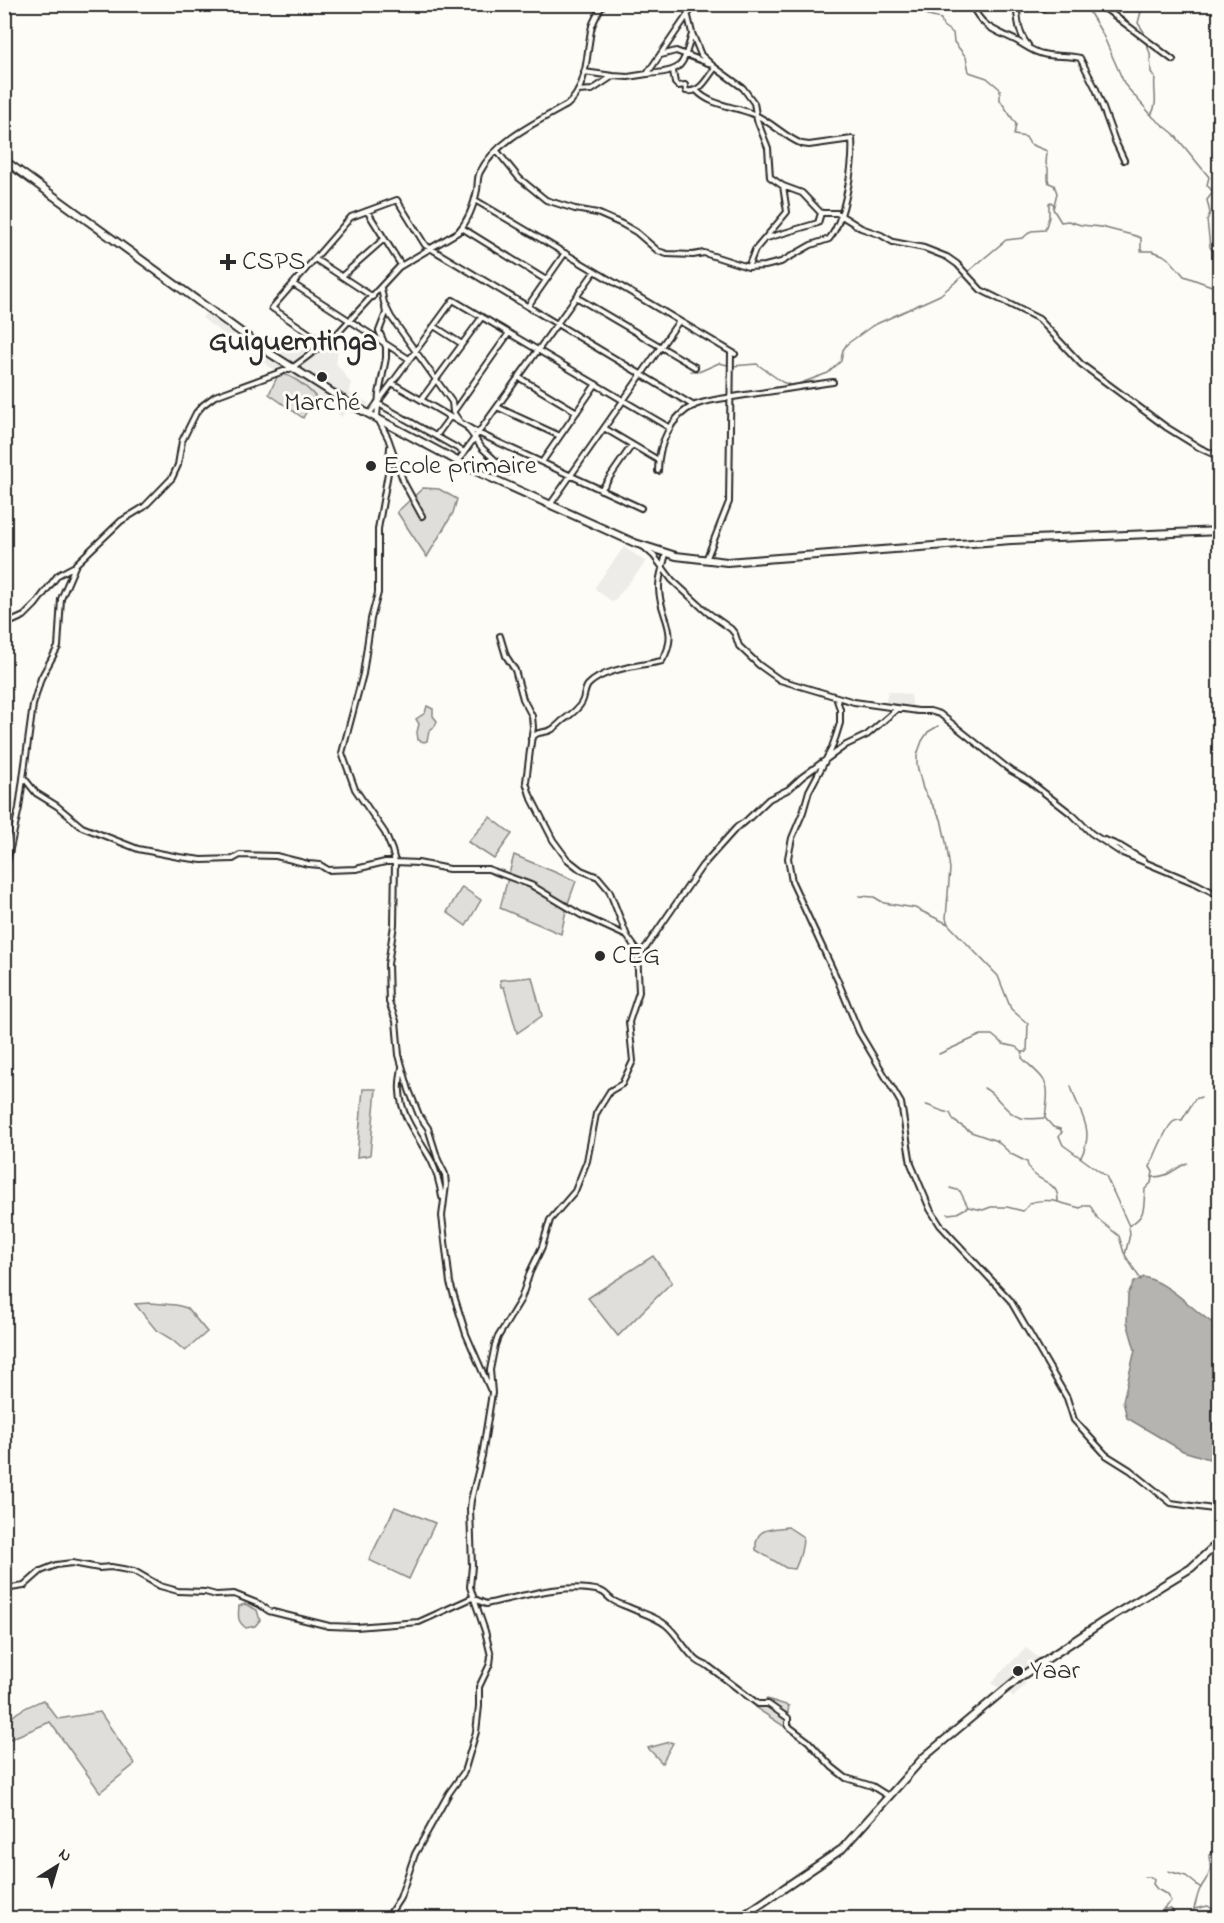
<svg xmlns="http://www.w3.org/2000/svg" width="1224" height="1923" viewBox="0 0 1224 1923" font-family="'Indie Flower',sans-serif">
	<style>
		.built { fill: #edece8 }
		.green { fill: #dfdeda; stroke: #858482; stroke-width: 1.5 }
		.water { fill: #b5b4b1; stroke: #7e7d7b; stroke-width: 1.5 }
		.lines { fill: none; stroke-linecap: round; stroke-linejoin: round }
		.stream { stroke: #7e7d7b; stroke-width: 1.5 }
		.street-casing { stroke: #2b2b2b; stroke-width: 8 }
		.secondary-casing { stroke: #2b2b2b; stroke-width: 10 }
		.street { stroke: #fdfcf7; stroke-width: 4 }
		.secondary { stroke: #fdfcf7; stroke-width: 6 }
		.poi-dot { fill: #2b2b2b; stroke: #fdfcf7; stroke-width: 2 }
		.labels { text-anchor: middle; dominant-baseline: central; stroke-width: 6; stroke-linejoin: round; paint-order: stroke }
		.poi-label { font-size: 27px; fill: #2b2b2b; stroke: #fdfcf7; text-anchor: start }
		.quarter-label { font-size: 30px; font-weight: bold; fill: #2b2b2b; stroke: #fdfcf7 }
	</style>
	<rect width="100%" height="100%" fill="#fdfcf7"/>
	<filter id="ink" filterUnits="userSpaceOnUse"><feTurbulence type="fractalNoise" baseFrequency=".0167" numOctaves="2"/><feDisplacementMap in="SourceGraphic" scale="12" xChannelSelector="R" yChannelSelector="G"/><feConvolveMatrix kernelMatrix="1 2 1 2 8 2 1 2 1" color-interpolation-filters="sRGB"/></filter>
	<g filter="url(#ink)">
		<path class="built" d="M209,308L238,329L230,339L202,318Z
			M271,336L294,353L304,347L313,353L329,341L338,349L336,363L351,383L350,393L369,403L364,411L350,404L342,417L315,396L307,388L288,375L279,373L255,357Z
			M624,547L646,562L613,602L596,590L595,587Z
			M888,691L911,695L913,710L885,706Z
			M1026,1648L1044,1662L1021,1678L1026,1683L1013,1698L1011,1694L992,1684L998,1675Z"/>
		<path class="green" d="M279,373C293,376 305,385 315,396L303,418L269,394Z
			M423,488L439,489L457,499L453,513L427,557L397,512Z
			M427,706L433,709V716L437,721L435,726L429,731L427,741L424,742L418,740L417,732L419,724L416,719L425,713Z
			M490,817L512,834L494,859L468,842Z
			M514,855L576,881L567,906L561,934L500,908Z
			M462,887L481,900L466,926L447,912Z
			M532,977L542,1016L517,1033L504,987H501L500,980Z
			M363,1089H376L370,1155L357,1157Z
			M653,1256L672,1282L618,1336L588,1298Z
			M150,1303L176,1305L187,1308L207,1332L185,1351L171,1339L156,1330L135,1304Z
			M395,1507L435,1523L409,1579L369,1560Z
			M788,1527L803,1537C803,1549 800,1558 795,1569L786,1568L756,1550C754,1527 771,1529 788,1527Z
			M245,1604L257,1610L260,1620L255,1626L246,1628C237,1621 238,1617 239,1606Z
			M767,1699L789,1706L785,1727L756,1708Z
			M43,1700L58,1719L100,1712L135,1764L100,1792L50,1722L10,1739C0,1715 25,1708 43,1700Z
			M670,1742L673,1743L662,1763L648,1748Z"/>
		<path class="water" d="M1144,1277C1174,1285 1193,1312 1219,1327V1462L1183,1451L1127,1418L1123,1401L1135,1350L1127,1322L1128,1294L1134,1282Z"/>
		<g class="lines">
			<path class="stream" d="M925,4L924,11L928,16L941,19L943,26L953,33L954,42L966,57L969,72L987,78L1000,89V100L1016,124L1014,135L1026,137L1030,144L1047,151L1046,164L1048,168V179L1049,183L1054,185L1057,193L1053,209L1061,222L1068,221L1081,225L1101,227L1136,236L1141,238V251H1152L1163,255L1170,260L1184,276L1220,289
				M1143,4L1138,23L1144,32V36
				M1085,5L1102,33L1125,85L1154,118L1173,133L1209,177L1207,185L1213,192L1207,200L1210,213L1207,220L1210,247L1220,261
				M1145,41L1150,53L1151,72L1155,78C1153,91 1159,103 1151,115
				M691,371H701L719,363L732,366L757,364L782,382L793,386L828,373L841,361L843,350L847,344L872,326L940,295L1006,240L1023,238L1031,231L1045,230L1049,217V203L1051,202L1053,204
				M938,726L928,732L922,741L917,755V765L923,789L941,819L946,842L950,869L946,918L948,924L998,976L1011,1009L1028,1024L1027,1052H1023L1022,1058C1049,1084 1050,1079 1045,1118L1053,1127L1060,1129L1062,1132L1059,1136L1063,1145L1106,1176L1129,1226L1130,1234L1125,1255L1141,1280
				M859,896L874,897L884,903L915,908L948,924
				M939,1054L981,1035H992L1003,1044L1016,1047L1022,1052
				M1071,1086C1079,1115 1096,1128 1081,1157
				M984,1088C998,1095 1006,1114 1021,1118C1029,1120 1038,1118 1045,1118
				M926,1105C935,1107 941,1112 950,1113L954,1121L971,1132L997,1141L1011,1154L1027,1162C1030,1180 1053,1180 1057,1193C1058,1196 1058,1199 1058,1202L1080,1208L1085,1205H1090L1098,1219L1119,1236L1124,1253
				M1153,1177C1170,1177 1173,1169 1187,1163
				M950,1188L960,1191L968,1207
				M948,1214L957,1213L968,1207L983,1210L991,1207H1007L1023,1211C1026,1208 1028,1205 1031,1203C1036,1200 1052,1200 1058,1202
				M1130,1225C1147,1215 1143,1207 1145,1189L1151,1183L1153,1172L1150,1167C1154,1157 1166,1128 1173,1122C1177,1119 1178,1120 1182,1120L1195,1099L1201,1097
				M1214,1804L1220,1808
				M1168,1871L1186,1876L1201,1888
				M1144,1877H1151L1154,1880L1153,1884L1157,1889L1166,1894L1171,1901L1163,1909H1171L1178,1918
				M1194,1909L1208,1906L1214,1910L1220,1905
				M1191,1918C1194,1911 1197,1895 1200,1889C1208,1875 1213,1874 1209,1857L1213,1851H1220"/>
			<g class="street-casing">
				<path id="street" d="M685,4L692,33L701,55L713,66L743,88L754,103L757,120L768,148L770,177L783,186L802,193L821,213H837L861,228L881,235L893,242L924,248L947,257L957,264L981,290L1039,319L1081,364L1166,427L1200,448L1220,457
					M971,4C983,29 995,30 1017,41C1026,46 1033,52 1043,54C1055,57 1068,55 1080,58L1096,89L1115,141L1124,160
					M1016,4C1018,19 1018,34 1028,45
					M1043,4V8
					M1085,4L1107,10L1173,60
					M661,55L676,51L708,63
					M673,71L675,83L678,86L685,85L686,91C700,94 707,78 715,68
					M584,72L613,76
					M647,74C684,71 682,67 692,34
					M578,91L592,90L613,76L628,77L647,74L695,4
					M497,151L519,178L546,200L575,209L597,213L622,224L636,232L658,251L667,254L693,255L704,253L748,267L765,266L781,262L811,245L829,239C845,220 854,163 852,139L809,145L802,144C784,137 771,121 753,114C735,106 711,106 697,91
					M475,200L735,354
					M367,211L401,265
					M462,228L546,280
					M767,238L818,223L821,213
					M315,259L373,297
					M748,267L755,250L787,212L783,186
					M342,276L384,239
					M293,284L409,359
					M381,288L384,303L391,317L452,402L453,412L460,422
					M576,297L695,367
					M528,306L565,253
					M385,308L386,313L379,331L386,347V358L379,394L377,417L388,438L404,483L422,516
					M434,326L462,344
					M325,344L272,308L351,217L397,200L425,245L694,406
					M518,377L577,412
					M392,383L478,433L641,508
					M421,400L482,317
					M377,403L464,452
					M497,407L560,436
					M454,411L509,333
					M370,413L453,300L670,428
					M604,428L658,460
					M468,429L482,448L508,472
					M436,436L450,417
					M390,447L388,473L378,529V593L371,619L363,674L342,753L355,789L385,833L392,850L395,862L394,925L388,964L389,1002L396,1021L399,1055L409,1090L419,1115L428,1128L438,1160L445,1174L446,1185L442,1216L450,1283L466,1334L490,1389
					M458,461L595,271
					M542,462L596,384
					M658,471C658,446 670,416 695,405C710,399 729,398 745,395C775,391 804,386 833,382
					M601,490L632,445
					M550,505L679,321
					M644,547L654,556L672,580L707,612L731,629L735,634L739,646L759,665L780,680L854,702L918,711H930L940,714L1010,770L1029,781L1074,816L1091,833L1120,852L1197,884L1220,896
					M706,560L729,502L731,352
					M4,625L24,616L35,605L58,575L73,567
					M836,697L840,709V723L836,736L831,750L809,791L803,812L792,838L788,858L792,882L838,981L859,1032L901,1103L911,1164L930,1209L940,1225L1010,1300L1067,1398L1074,1420L1106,1455L1130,1470L1171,1503L1220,1510
					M531,739C538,730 542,734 551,730C555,728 559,724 562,721C569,716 578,710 582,702C585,696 584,690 588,685C604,668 640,666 662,661C681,629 658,616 659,586C659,576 664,564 666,553
					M24,778L36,793L57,806L82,827L138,849L179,857L202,860L233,859L240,855L276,856L308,864L320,865L328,870L356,869L385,862H395L418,863L449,869H488L531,885L581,915L627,936
					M1105,840L1120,846L1143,860
					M4,876L19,808L33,705L41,678L58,647L61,599L76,564L121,521L144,507L172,478L178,465L182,441L196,413L203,405L215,396L292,368L336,335L399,267L458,232C468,221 474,205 477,190C478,185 477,177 480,172C495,141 539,121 567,105C589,87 586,50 592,26C595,18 599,11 603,4
					M638,955L646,947L702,866L737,827L746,821L769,799L789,789L802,777L846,745L867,735L898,708
					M402,1067C401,1075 399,1083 400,1091C401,1118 419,1138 431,1160C437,1172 440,1185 442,1197
					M4,1589L24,1586L41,1571L56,1565L72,1563L99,1568L111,1567L134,1571L160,1586L178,1591L205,1592L216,1595L234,1594L259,1604L269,1611L329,1626L356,1627L419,1622L472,1598L486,1604C520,1597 565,1582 600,1591C605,1592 607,1596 611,1599C616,1603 623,1605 628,1607C641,1613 655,1616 666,1625C681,1637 689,1661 708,1666L758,1704H768L788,1718V1726L808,1741L832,1767L846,1778L872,1786L888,1796
					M387,1918L400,1898L415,1854L449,1793L464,1772L476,1732L479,1706V1687L490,1664L491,1656L485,1631L470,1587L472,1566L470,1509L471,1500L482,1456L492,1393L490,1370L495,1345L498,1337L521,1299L530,1272L542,1247L550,1220L575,1191L587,1161L596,1114L600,1107L610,1091L622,1084L633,1061L629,1022L639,992L637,950L627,936L609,890L598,877L581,870L567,859L553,840L530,795L526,782L533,727L532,716L523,699L515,670L506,656L500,636"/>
			</g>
			<g class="secondary-casing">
				<path id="secondary" d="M4,160L271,354L350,404L478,472L635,543L676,556L727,562L1011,540L1220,531
					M740,1918L842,1849L924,1757L1020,1677L1104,1621L1191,1568L1220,1541"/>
			</g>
			<use href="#street" class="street"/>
			<use href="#secondary" class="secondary"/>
		</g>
	</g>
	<g class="poi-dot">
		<path d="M225 253h6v6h6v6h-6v6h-6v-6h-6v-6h6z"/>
		<circle cx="322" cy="377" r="6"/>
		<circle cx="371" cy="466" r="6"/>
		<circle cx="600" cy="956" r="6"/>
		<circle cx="1018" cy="1671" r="6"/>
	</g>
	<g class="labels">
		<g class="poi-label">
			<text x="242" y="262">CSPS</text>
			<text x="322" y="403" text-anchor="middle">Marché</text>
			<text x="383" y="466">Ecole primaire</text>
			<text x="612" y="956">CEG</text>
			<text x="1030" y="1671">Yaar</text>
		</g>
		<g class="quarter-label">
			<text x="293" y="343">Guiguemtinga</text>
		</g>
	</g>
	<rect width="1224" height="1923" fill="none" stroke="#fdfcf7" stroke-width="24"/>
	<rect x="12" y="12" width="1200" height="1899" fill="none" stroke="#2b2b2b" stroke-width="2" filter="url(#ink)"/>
	<g transform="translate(57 1866) rotate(37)" stroke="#fdfcf7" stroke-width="4.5" paint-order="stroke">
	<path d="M0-4.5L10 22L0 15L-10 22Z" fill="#2b2b2b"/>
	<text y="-9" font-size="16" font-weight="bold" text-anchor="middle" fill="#2b2b2b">N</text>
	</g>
</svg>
